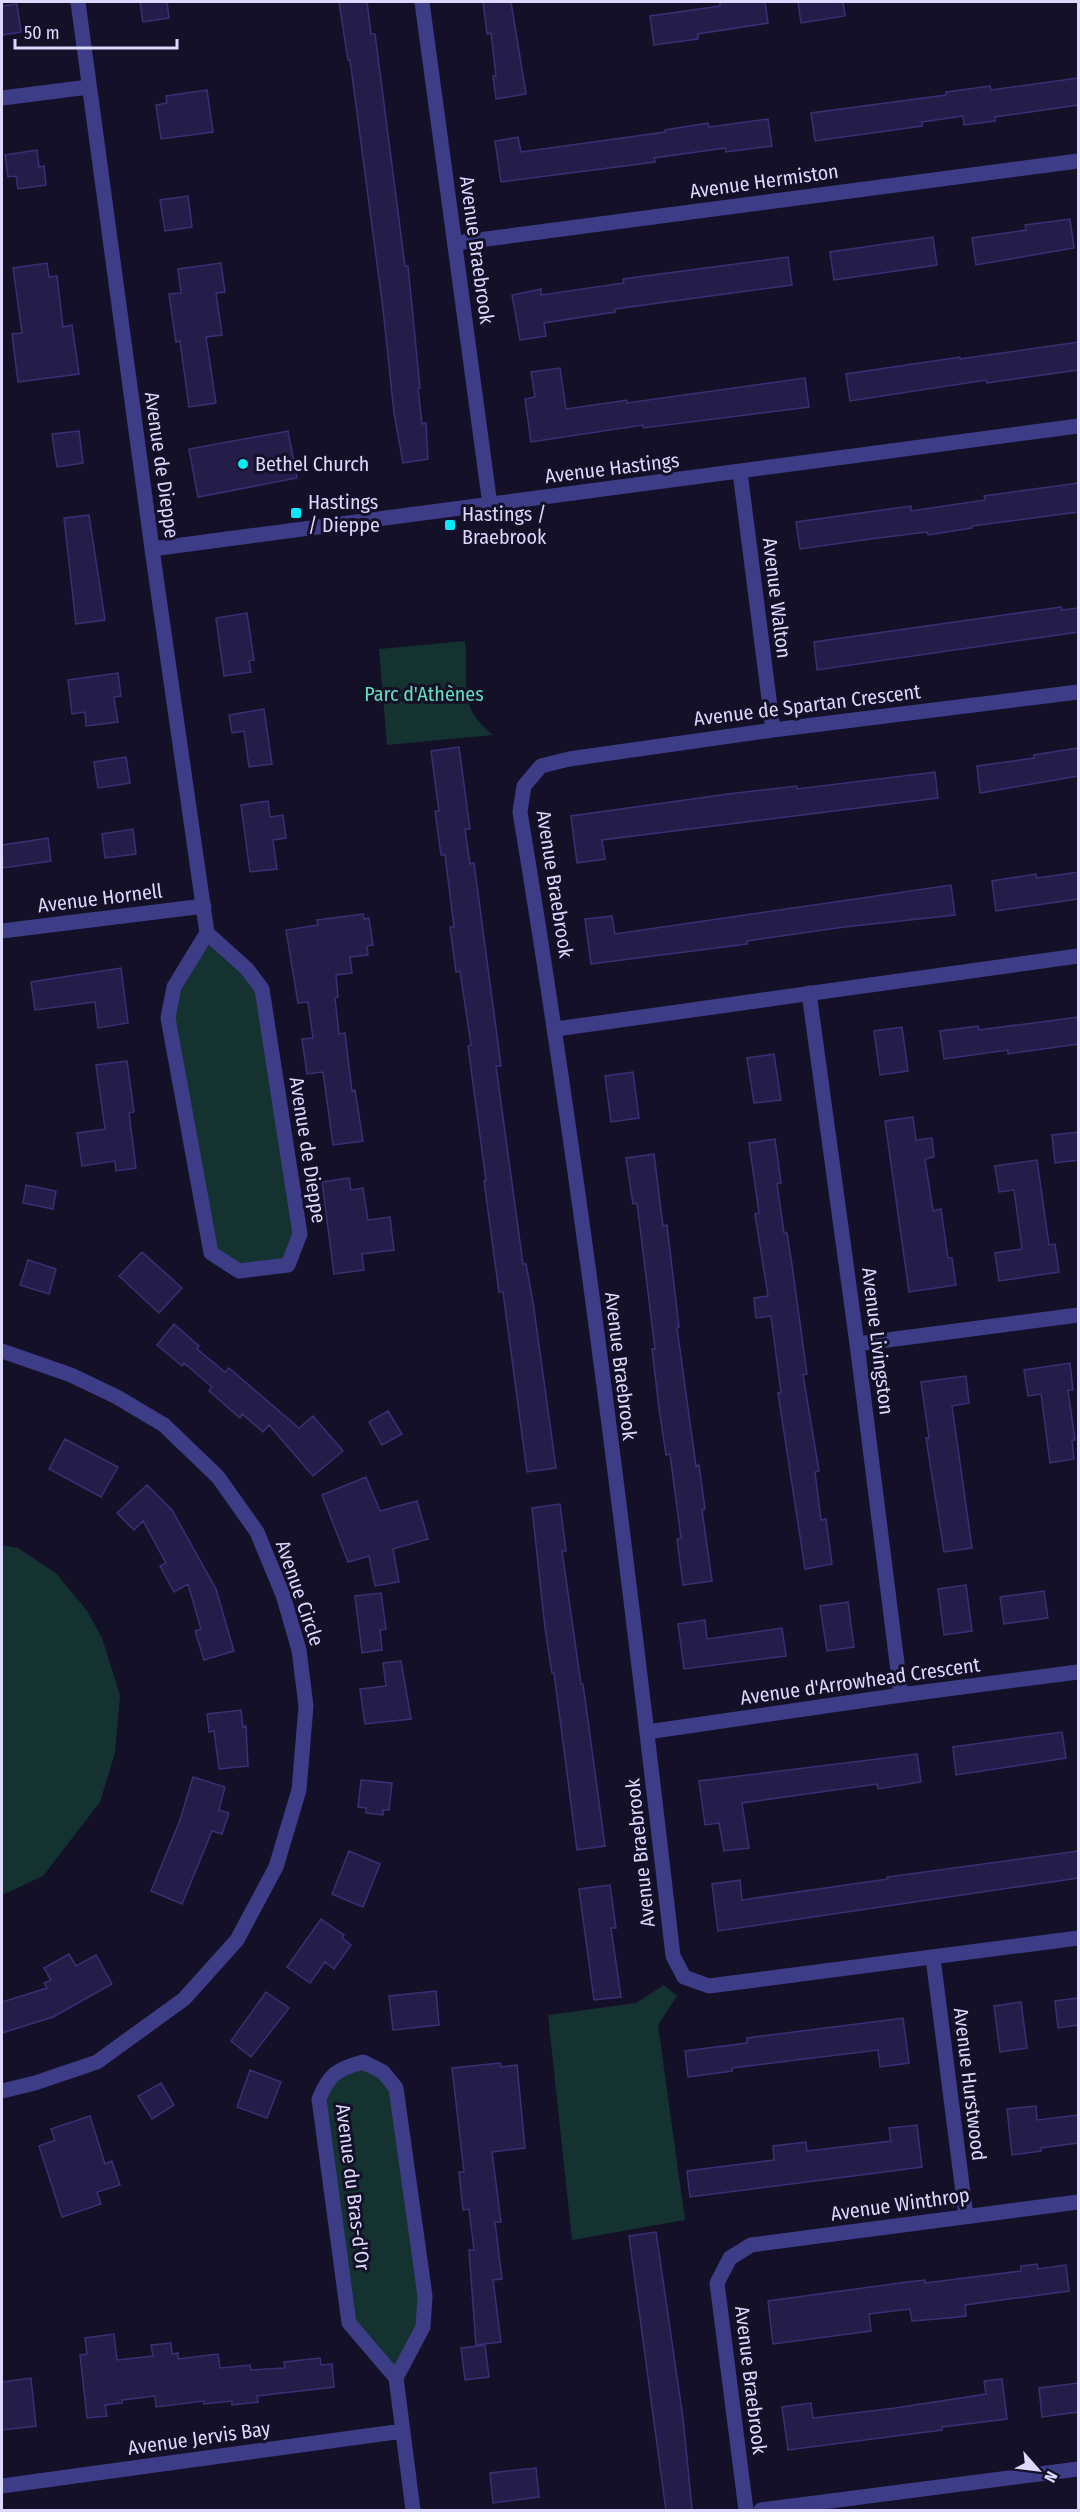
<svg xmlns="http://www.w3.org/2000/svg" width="1080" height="2512" viewBox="0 0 1080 2512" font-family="'Fira Sans Condensed',sans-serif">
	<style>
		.green { fill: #143230 }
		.building { fill: #251d49; stroke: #3b2f74; stroke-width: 1.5 }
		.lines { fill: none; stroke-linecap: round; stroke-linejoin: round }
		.minor { stroke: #3d3c86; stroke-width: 15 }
		.poi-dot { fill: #08e9fb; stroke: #141028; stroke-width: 2 }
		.labels { text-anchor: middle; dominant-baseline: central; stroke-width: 6; stroke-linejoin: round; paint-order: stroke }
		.street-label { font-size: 20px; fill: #dcd8fe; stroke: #141028 }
		.poi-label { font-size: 20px; fill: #dcd8fe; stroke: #141028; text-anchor: start }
		.park-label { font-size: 20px; fill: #64debd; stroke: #141028 }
	</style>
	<rect width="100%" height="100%" fill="#141028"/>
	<path class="green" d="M465,641C470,683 454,703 493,735L387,745L379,649Z
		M207,933L262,989L300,1234L288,1265L239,1271L211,1253L168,1018L174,987Z
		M2,1545L18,1548L57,1574L87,1611L102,1638L120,1695L115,1753L100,1802L43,1876L2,1895Z
		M664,1985L677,1996L658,2025L685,2220L572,2240L548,2015L636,2003Z
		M363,2062L396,2088L423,2327L396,2378L349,2323L329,2180L326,2082Z"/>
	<path class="building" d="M140,2H167L169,18L143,22Z
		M339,2H367L371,34H375L405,266H408L420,388H418L422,424L426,423L428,459L403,463L394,413L383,309L350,60H348Z
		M483,2H511L526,94L496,99L493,76H496L491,33L487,34Z
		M720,2H765L768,23L698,34V39L654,45L650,16L720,6Z
		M798,2H843L845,16L801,23Z
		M17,4L21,32L2,35V6Z
		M1078,78V105L995,117V121L964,125L963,116L922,122V126L815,141L811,113L946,95V92L990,86L991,90Z
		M207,90L213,132L161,139L156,105L167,103L166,96Z
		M768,119L772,146L726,152L725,148L654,158L655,162L501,182L495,141L518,137L521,152L665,132V130L708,123L709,127Z
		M37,150L39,167L44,166L46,185L18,189L16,176L8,177L5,155Z
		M188,196L192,227L165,231L160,200Z
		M1070,219L1074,248L976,265L972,238L1026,230L1025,225Z
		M933,237L937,265L834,280L830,252Z
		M788,257L792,285L615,309V312L544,323L546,336L520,340L512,295L541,289V295L624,283L623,279Z
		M47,263L49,277L57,276L63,327L72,325L79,374L18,382L12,334L22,333L13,268Z
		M221,263L225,292L216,293L222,335L206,337L216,403L189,407L180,341L176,342L169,294L181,293L178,269Z
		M1078,342V370L987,383L986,380L850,401L846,374L960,357V359Z
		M560,368L566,409L627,400V403L805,378L809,407L643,428V425L531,442L525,399L535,397L531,372Z
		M79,431L83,463L57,467L52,434Z
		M288,431L297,478L198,497L189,449Z
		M1078,483V512L972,526V528L928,535L927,532L870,539L800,549L796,522L911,506V511L985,500L984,496Z
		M89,515L105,620L76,624L64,518Z
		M1061,607L1062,610L1078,608V632L817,670L814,642Z
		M247,613L254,660L249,661L251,672L224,676L216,618Z
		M118,673L121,696L114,697L118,722L86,726L85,712L72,714L68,680Z
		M264,709L272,764L249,767L244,731L232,733L229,715Z
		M459,747L470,829H465L470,864L474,863L501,1066H496L523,1264H526L533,1302L556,1468L527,1472L503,1292H499L484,1181H486L468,1046L471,1045L460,971L456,972L450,927H454L445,855H441L435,811H439L431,751Z
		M1078,748V776L980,793L977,766L1034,758V755Z
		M126,757L130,783L98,788L94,762Z
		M935,772L938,798L602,840L605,859L577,863L571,816L728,794L797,786V789Z
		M268,801L270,817L283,815L286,838L273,840L277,869L250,872L241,805Z
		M133,829L136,854L105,858L102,834Z
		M48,838L51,861L3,868L2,845Z
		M1078,872V899L996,911L992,881L1036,874L1037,878Z
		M951,885L955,915L844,927L747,941V944L591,964L585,919L612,916L615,934Z
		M363,914L364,919L369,918L373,945L367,946L368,955L350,957L352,973L336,975L338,997L335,998L339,1034L345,1033L352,1091L355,1090L363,1141L333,1145L323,1072L307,1074L302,1039L313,1038L308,1002L298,1003L286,930L318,925L317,920Z
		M121,968L128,1023L98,1028L95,1002L35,1010L31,982Z
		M1078,1017V1044L1008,1054V1050L944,1059L940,1031L978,1026L979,1030Z
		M902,1027L908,1071L880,1075L874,1031Z
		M774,1054L781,1100L754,1103L747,1058Z
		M127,1061L134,1112L129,1113L136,1168L116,1171L115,1161L82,1166L77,1133L105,1129L96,1065Z
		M633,1072L639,1118L611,1122L605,1076Z
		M913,1117L916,1140L932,1138L934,1157L925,1159L933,1211L941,1209L948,1258H952L956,1285L909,1292L885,1121Z
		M1078,1132V1160L1055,1163L1052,1135Z
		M775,1139L781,1183L777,1184L784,1233H787L792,1265L807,1374L803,1375L819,1471L815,1472L821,1520L826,1519L832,1564L805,1569L778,1393H781L771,1316L756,1318L754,1298L768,1296L755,1214L759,1213L749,1143Z
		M654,1154L663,1226L667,1225L679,1327L677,1328L696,1466L699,1465L705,1509L702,1510L712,1581L683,1585L677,1539L681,1538L670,1454L666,1455L659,1408L652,1349H655L637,1203L633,1204L626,1158Z
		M1037,1160L1049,1245L1055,1244L1059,1272L999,1281L995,1253L1022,1249L1014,1190L999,1192L995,1166Z
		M349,1178L351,1190L363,1188L368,1220L390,1217L394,1250L362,1254L364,1270L334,1274L322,1182Z
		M26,1185L56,1191L53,1209L23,1203Z
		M142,1252L182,1288L159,1313L119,1276Z
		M28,1260L56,1269L49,1294L20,1285Z
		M174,1324L199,1346L197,1349L225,1372L229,1368L299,1428L313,1416L343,1451L313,1476L269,1425L263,1432L242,1414L240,1418L209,1391L212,1387L184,1363L182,1366L157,1345Z
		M1070,1363L1073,1390H1068L1075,1440H1072L1074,1459L1050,1463L1041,1394L1028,1396L1024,1370Z
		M966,1376L969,1403L952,1406L972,1548L944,1552L926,1438H929L921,1382Z
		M388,1411L402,1434L382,1445L369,1422Z
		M65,1439L118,1467L101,1497L49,1469Z
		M366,1477L380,1511L417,1501L428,1539L393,1549L399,1582L375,1586L369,1556L348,1562L322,1495Z
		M147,1485L172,1510L216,1589L234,1651L204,1660L195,1631L201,1629L188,1584L174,1592L160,1566L166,1563L143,1521L134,1530L117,1513Z
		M560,1504L566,1551H562L581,1684H583L605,1846L577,1850L554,1673H552L545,1628L532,1508Z
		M966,1585L972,1631L944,1635L938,1589Z
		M1044,1591L1048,1618L1004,1624L1000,1597Z
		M381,1593L386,1629L380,1630L382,1650L362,1653L355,1596Z
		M848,1602L854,1647L827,1651L820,1606Z
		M705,1620L707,1639L782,1628L786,1656L684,1669L678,1624Z
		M401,1661L411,1719L365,1724L360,1689L386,1686L383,1663Z
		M241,1710L243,1727L246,1726L248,1766L219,1769L214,1731L209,1732L207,1714Z
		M1062,1732L1066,1758L956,1775L953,1747Z
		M917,1754L921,1782L878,1789L877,1784L742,1803L749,1848L724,1851L719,1823L705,1825L699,1781Z
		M193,1777L225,1787L219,1810L229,1813L222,1834L212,1831L182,1904L151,1891L180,1820Z
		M361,1780L392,1783L389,1810H383V1815L366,1813V1808L358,1807Z
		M349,1851L380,1864L363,1907L332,1894Z
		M1078,1851V1878L718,1931L712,1884L740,1880L742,1900L888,1879L887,1877Z
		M610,1885L616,1928H611L621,1997L594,2000L579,1889Z
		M321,1919L344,1935L342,1938L351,1945L334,1969L325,1962L310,1983L287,1967Z
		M69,1954L76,1966L96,1955L112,1984L53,2017L2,2033V2002L47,1988L44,1983L51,1980L44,1968Z
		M436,1991L439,2025L393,2030L389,1996Z
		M266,1992L289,2008L251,2057L231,2041Z
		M1078,1998V2025L1058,2028L1055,2001Z
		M1021,2002L1027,2048L1000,2052L994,2006Z
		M903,2018L909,2063L880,2067L878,2050L732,2068V2071L688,2077L685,2051L747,2043V2038Z
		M500,2063L501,2067L517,2065L525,2148L492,2152L501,2222H495L502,2279L493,2280L501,2342L476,2345L469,2250H474L469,2209L463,2210L459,2172H464L452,2068Z
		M250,2070L281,2082L267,2118L237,2107Z
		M161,2083L174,2105L152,2119L138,2096Z
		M1036,2106L1037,2120L1078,2115V2143L1041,2148V2151L1012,2155L1007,2109Z
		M90,2116L105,2164L112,2161L120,2185L97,2192L101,2204L62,2217L39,2146L55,2140L51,2129Z
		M917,2125L922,2167L690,2197L687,2171L774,2160L773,2146L806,2142L807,2151L891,2141L889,2128Z
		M656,2232L683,2418L692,2509L683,2511H666L629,2236Z
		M1037,2264L1038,2269L1066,2265L1069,2291L965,2305L966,2316L949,2318L912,2321L910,2309L869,2314L871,2331L773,2344L768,2301L907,2282L925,2280V2283L1021,2271V2266Z
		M114,2334L117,2360L153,2356L151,2345L171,2343L172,2354L178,2353V2359L218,2354L220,2368L250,2365L251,2370L285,2368L284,2362L320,2358L321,2365L332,2364L334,2387L257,2396L258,2402L232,2405V2401L204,2404V2401L156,2407L155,2396L122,2400V2403L105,2405L107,2416L87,2418L80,2355L87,2354L85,2338Z
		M485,2345L489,2377L465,2380L461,2348Z
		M31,2378L36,2426L2,2430V2382Z
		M1002,2379L1007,2419L942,2427V2430L788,2450L782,2407L811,2403L813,2418L895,2408L986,2394L984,2381Z
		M1078,2383V2412L1042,2417L1039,2388Z
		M536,2468L539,2497L493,2503L490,2473Z"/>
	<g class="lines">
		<path class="minor" d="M78,2L152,549L207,933L174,987L168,1018L211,1253L239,1271L288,1265L300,1234L262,989L247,969L207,933
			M422,2L490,505
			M2,98L89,87
			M456,243L1078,161
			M740,472L773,730
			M152,549L1078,426
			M1078,692L773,730L569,759L541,766L524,786L520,812C583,1192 629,1574 673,1956L684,1977L709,1986L1078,1938
			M2,931L204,906
			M809,993L857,1344L901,1695
			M556,1029L1078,956
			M857,1344L1078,1315
			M2,1351L71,1375L117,1397L164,1425L218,1477L257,1532L283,1595L299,1650L306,1706L299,1790L276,1867L237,1940L184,1999L97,2062L35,2083L2,2091
			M647,1732L901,1695L1078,1672
			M933,1958L966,2216
			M363,2062L383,2072L396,2088L425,2296L423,2327L396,2378L349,2323L319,2099C329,2074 337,2069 363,2062Z
			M396,2378L413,2510
			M2,2486L403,2431
			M746,2510L717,2283L730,2258L751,2245L1078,2202
			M761,2510L1078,2469"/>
	</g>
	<g class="poi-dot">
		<circle cx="243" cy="464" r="6"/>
		<rect x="290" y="507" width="12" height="12" rx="3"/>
		<rect x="444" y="519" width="12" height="12" rx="3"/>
	</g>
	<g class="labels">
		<g class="street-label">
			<text transform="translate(764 181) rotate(-8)">Avenue Hermiston</text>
			<text transform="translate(477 250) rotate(82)">Avenue Braebrook</text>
			<text transform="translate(162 465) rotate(82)">Avenue de Dieppe</text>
			<text transform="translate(612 468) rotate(-7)">Avenue Hastings</text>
			<text transform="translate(777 598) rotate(83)">Avenue Walton</text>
			<text transform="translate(807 705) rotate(-7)">Avenue de Spartan Crescent</text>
			<text transform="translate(555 884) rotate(81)">Avenue Braebrook</text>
			<text transform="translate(100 898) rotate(-7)">Avenue Hornell</text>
			<text transform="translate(308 1150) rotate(81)">Avenue de Dieppe</text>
			<text transform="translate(878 1341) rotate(83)">Avenue Livingston</text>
			<text transform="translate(621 1366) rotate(83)">Avenue Braebrook</text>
			<text transform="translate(300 1593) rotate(71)">Avenue Circle</text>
			<text transform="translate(860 1681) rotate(-8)">Avenue d'Arrowhead Crescent</text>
			<text transform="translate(640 1853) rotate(-96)">Avenue Braebrook</text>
			<text transform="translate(970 2084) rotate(83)">Avenue Hurstwood</text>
			<text transform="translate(353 2187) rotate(83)">Avenue du Bras-d'Or</text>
			<text transform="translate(900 2204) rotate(-8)">Avenue Winthrop</text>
			<text transform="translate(751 2380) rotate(83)">Avenue Braebrook</text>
			<text transform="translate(199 2438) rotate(-8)">Avenue Jervis Bay</text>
		</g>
		<g class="poi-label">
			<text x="255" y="464">Bethel Church</text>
			<text x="308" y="502">Hastings<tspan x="308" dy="23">/ Dieppe</tspan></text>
			<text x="462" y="514">Hastings /<tspan x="462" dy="23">Braebrook</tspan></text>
		</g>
		<g class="park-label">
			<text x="424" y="694">Parc d'Athènes</text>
		</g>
	</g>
	<rect width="1080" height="2512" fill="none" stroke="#dcd8fe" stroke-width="6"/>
	<g transform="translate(1038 2470) rotate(118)" stroke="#141028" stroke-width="4.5" paint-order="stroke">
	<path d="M0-4.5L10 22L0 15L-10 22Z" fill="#dcd8fe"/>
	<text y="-9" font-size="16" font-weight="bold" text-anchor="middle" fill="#dcd8fe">N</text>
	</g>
	<path d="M15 39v9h162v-9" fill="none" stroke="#dcd8fe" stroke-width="3"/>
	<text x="24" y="39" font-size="18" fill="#dcd8fe" stroke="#141028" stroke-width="4.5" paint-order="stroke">50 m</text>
</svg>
